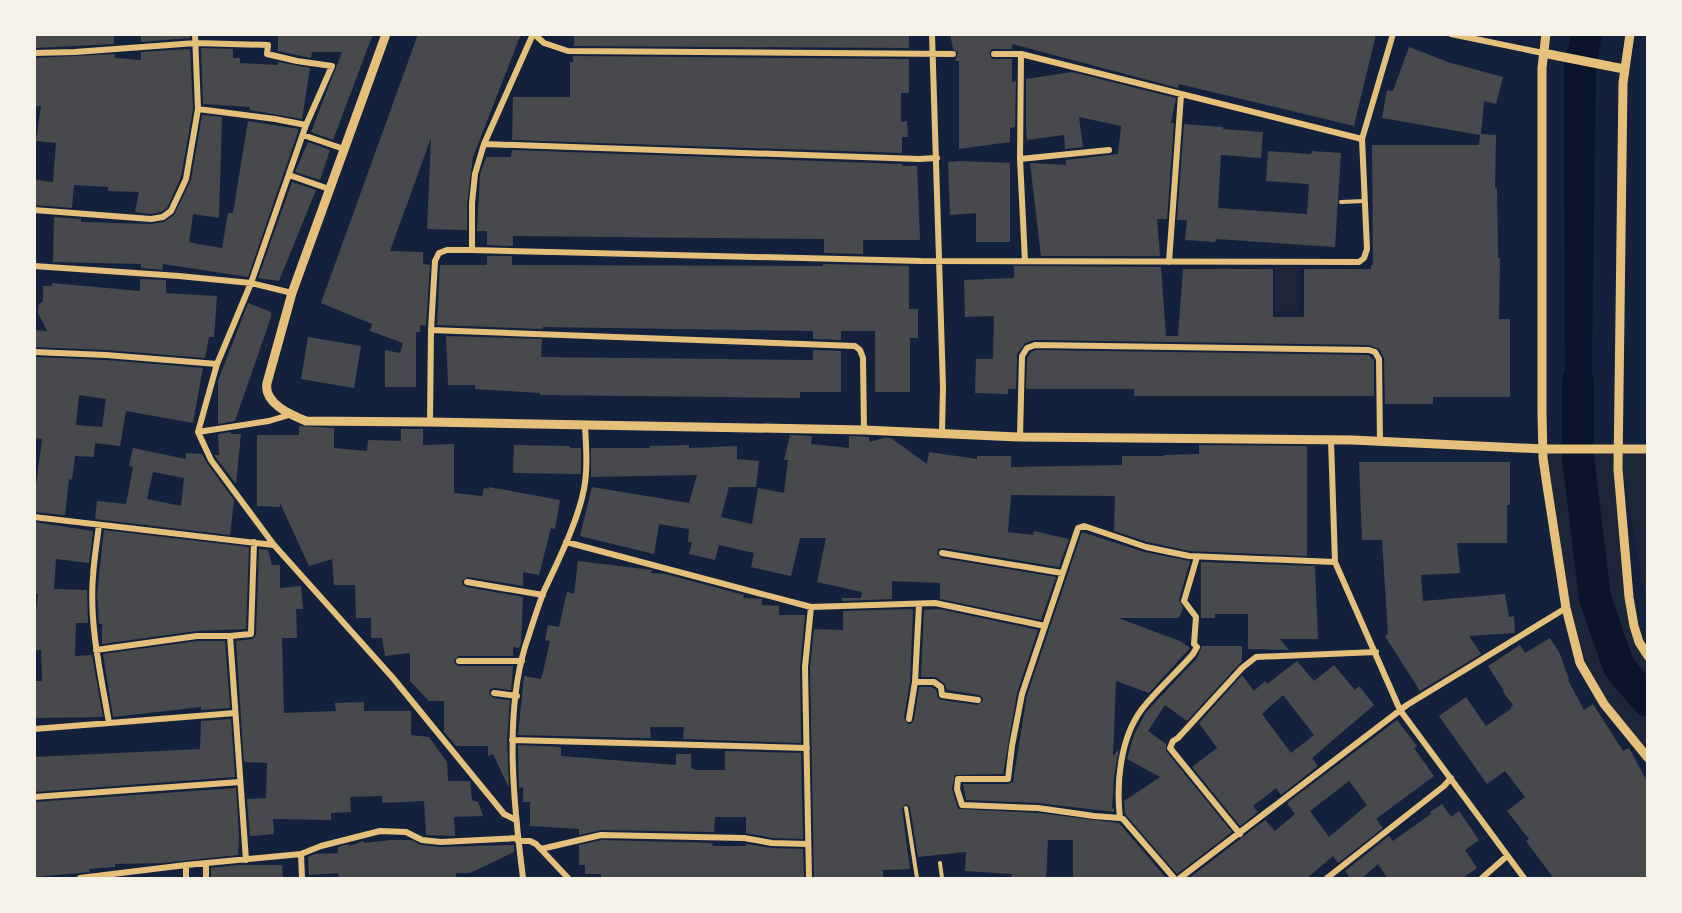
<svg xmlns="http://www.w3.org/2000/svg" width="1682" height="913" viewBox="0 0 1682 913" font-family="'Work Sans',sans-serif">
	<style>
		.green { fill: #1d2539 }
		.water { fill: #0b132b }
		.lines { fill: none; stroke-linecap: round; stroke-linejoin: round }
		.river { stroke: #0b132b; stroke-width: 32 }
		.building { fill: #48494c; fill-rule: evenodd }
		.service { stroke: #e5c07b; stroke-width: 4 }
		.minor { stroke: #e5c07b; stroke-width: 6 }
		.tertiary { stroke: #e5c07b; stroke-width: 9 }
	</style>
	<rect width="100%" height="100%" fill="#14213d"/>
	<path class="green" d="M1275,267H1300L1299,312L1275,311Z
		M1543,449L1647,453V610L1622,463L1634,626L1647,656V758L1580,663Z"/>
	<path class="water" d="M1571,35H1602L1596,72L1591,424H1565L1564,64Z"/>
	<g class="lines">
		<path class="river" d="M1578,381V458L1595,598L1619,667L1648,701"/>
	</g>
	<path class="building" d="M34,34H114V44L34,48Z
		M141,34H190V38L141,42Z
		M278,34H373L333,140L311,132L342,52H312L311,58L278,51Z
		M418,34H521L473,157L467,203V230L427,229L431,138L390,251L423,252V264L430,265L426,326L420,325V332H416V387H385V350L400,353L403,343L370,331L372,324L321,303Z
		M574,34H909V48L574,46Z
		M950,34H1376L1354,126L1179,84L1178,88L1012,44V49H992L989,53L992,59H1012V82L1016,81L1015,127L1010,128V142L959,149V61H955L958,53L953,49Z
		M1409,47L1448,62L1503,77L1496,104L1484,101L1481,134L1496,135L1495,188H1497L1498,258H1500L1499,319H1510V397H1433V404H1385L1384,358L1379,349L1369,345L1035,340L1025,343L1017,354L1016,389H1008V394L975,393L976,359H993L994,316L965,317L964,280L1014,278V266L1161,267L1166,336H1178L1183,269H1273V317H1304V269H1371V265H1373L1372,145H1479L1480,135L1382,118L1387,90L1393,91Z
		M201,48L233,49V58H240V63L278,65V62L310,68L302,119L250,110V107L203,104Z
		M190,49L193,109L181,177L167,208L161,212L151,214L135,212L139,192L108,191V187L74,185L72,208L34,205L36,180L53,182L56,143L36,141L41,106H34V58L115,54V58L141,60V52Z
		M573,56L909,59V93H901V122L907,121L908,137H902V153L512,140L513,97H570V62H573Z
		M1072,72L1176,98L1171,123H1174L1167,219H1157L1160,256H1041L1030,163L1066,165V160L1118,154L1121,126L1079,117L1083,147L1065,149L1064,135L1027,140L1026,127V79Z
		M202,115L222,117L219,218L193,214L189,242L203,245L222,248L228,213H233L248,121L299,129L248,277L163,264L162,270L141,268V264L53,262L54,217L81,219V222L151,224L164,222L174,215L191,180Z
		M1184,124L1223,127V129L1263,132L1261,158L1221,155L1218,208L1307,214L1309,184L1266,181L1268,151L1311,154L1312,151L1341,153L1335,247L1216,239L1215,242L1185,240L1187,220H1177Z
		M308,142L330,150L320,180L295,172Z
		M512,150L902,164V166H917L920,240H863V254L824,253V239L513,236V246L487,245V231H477L480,175L486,157H511Z
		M959,161L1010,163V242H976V213L950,215L948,162Z
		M292,182L316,190L279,281L258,278Z
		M487,256H512V265L823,266V264L909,266V309H918V338H910V392H875V331H841V340L813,339V331L543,327V329L437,325L440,265H487Z
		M140,279L166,280V293L217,296L214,337H209L205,358L106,350L34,347V330L47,331L38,313L39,304L43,301V286H52V283L140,291Z
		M248,303L271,312V317L235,421L218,424V381Z
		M446,336L542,339L541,357L813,360V350L841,351V392H800V398L540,395V393L475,389V385H448Z
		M308,337L361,346L354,388L301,379Z
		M1036,350L1368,355L1374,360V396H1134V389H1026L1027,358L1031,352Z
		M34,357L106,360L203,368L193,423L126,411L120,446L95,443L94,457L75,456L72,480L69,479L65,515L34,512V486H36L42,439L34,438ZM79,395L106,399L102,427L76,425Z
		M299,426L334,428V448L367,451L368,440L401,441V429H423V445L454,444V493L482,496L484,488L489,489V487L560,500L555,529L551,528L539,575L523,572V586L468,577L462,581V584L466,587L523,597L521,643L519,648L513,647V656H459L454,660L455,664L459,666H513L511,690L494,688L490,689L489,693L493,698L510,700L507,740L509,788L493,754L488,756V746H456L444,732V701H429L410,681V653L385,656L382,638H371V618H356L355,585H334L332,559L309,566L280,503V507L257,506V435H299Z
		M231,432L230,434H241L236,484L214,455H219L218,434Z
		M790,435L812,436L811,444L849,448V436L869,437V442L884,438H891L927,464L929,452L977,459V456H1011V467L1122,465V456H1164V455L1199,454V445L1307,446V556L1190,551L1147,542L1114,531L1115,496L1011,495L1008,532L1033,535L1034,531L1069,539L1059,567L943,548L938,549L937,554L941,558L1056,577L1041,620L940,599V583L892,581V599L842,601V598H861L862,592L817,582L826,538H800L791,576L751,567L754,553L719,545L715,560L689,554L692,542H688L689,529L659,524L654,554L580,536L592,487L689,503L697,475L591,477V448H650V446L689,445V448L737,446V459L759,461L756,487H729L721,517L752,524L758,488L784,493L788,460H784Z
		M514,445L570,446V448H581V474L513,473Z
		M133,448L186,459V453L202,454L207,463L234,500L230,535L95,519L97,501L126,504L133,467L129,466ZM153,472L184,478L181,506L147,499Z
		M1359,462H1510V505H1507V543H1457L1460,573L1421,575L1423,601L1505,594L1509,617L1514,616L1515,633L1469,636L1481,654L1420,691L1385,636L1388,634L1382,540H1362Z
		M34,522L93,531L89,563L56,559L54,589L87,590L88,623H76L75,656L92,655L103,717L34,718V681H42L41,650H34V626L38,594H34Z
		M104,530L249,547L246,629L196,631L102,644V624H99L97,594Z
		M1082,532L1144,552L1190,561L1179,600L1183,608L1179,618H1118L1180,641L1190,648L1149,693L1116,681L1113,756L1119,749L1114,776L1112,809L1114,808V812L1038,803L966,800L963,784H1008L1013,782L1027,695Z
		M259,549L268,550L272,565H280V588L301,586L303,609H296L297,638H282L284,713L336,711L335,703L364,702V711H411V735L429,737L447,762L448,781H470L472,800L478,802L483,816L454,817L455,836L426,835L424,801L382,803V796L350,797L351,812L331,813V820L273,819L274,834L250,836L247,799L266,798L267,763L244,762L236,641L252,639L256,635Z
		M578,561L652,570L651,573L665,574L744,595L743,598L762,599V605L779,606V615H805L800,667L801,743L683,739L684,727H650L651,738H641L518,735L524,676L541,679L542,676L550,641L545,640L548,625L559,627L567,592L574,594Z
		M1201,562L1315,566L1318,639H1280L1289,650L1248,649V614H1215V618H1201Z
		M909,609L913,610L910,681L904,718L908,724H911L914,720L919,687H932L936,690L938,698L941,700L977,705L983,701V698L979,695L947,690L945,684L936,677H921L924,610L939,609L1038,630L1017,693L1003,774L955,775L952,789L958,809L1038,813L1119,823L1167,879H1073V840H1048L1046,879H1011L1012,874L965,871L966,852L918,857L910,807L906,804L902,809L910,869L883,870V879L814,878L810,667L814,629L843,630V611Z
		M1550,638L1560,654L1569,679L1568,680L1584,710L1593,704L1623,751L1629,748L1647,781V875L1643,879H1554L1526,841L1529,839L1507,811L1525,797L1505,771L1487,784L1439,716L1466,697L1486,726L1512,708L1510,707L1513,705L1503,692L1504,691L1488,666L1520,645L1525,653Z
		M197,641H225L230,708L201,710V707L113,717L103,654Z
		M1202,646H1242V661L1187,721L1165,705L1148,731L1166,744V751L1232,832L1177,874L1125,814L1124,801L1160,777L1127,759L1134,735L1146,712L1197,658Z
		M1297,661L1314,681L1334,665L1355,690L1359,686L1374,705L1312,758L1318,766L1281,795L1276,788L1253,806L1258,812L1240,826L1192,767L1217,748L1199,723L1242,675L1254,691L1265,681L1267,684ZM1283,695L1314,735L1291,753L1262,714Z
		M231,719L235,777L34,792V757L200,749L201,721Z
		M1397,720L1417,746L1414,748L1434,776L1376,819L1383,828L1338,863L1333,856L1306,879H1188L1265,820L1275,831L1295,814L1287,803ZM1349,781L1367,805L1329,837L1310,811Z
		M518,745L561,747V756L676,765V754H691V768L696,770H725V751L801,753L803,839L773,838L746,833V817H715L714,832L601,830L579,835V829L530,826V802H523V787L519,788Z
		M236,788L239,837L238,855L162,863L115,864V867L89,869L90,872L34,877V802Z
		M1442,804L1451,817L1459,811L1479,840L1465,850L1477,868L1461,879H1388L1378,864L1361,879H1351L1345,871L1389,836L1393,841L1431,814L1430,812Z
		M391,840H411L421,845L441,847L514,845V852L470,873H456V879H339L338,873L309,875L308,857L315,854L338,853V847L348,844L349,846L364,841V843Z
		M602,840L713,843L712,846H746V844L772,848L803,849L804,879H601V874H585V865H579V845Z
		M238,865H282L283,879H211V868Z"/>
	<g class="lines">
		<path class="service" d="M1341,202L1364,201
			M906,808L917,878
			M940,863L942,878"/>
		<path class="minor" d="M534,34L544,43L568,51L953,54
			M932,34L943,387L942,433
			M1451,34L1543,53
			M34,53L75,52L196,43L268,45L267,54L297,61L332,66L306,125L251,283L217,364L106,355L34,352
			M994,54H1021L1362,139
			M1021,54L1020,159L1025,261
			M198,109L275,119L306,125
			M303,135L344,149
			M484,144L919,159L937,158
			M1020,159L1109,150
			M289,175L329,189
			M34,210L151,219L163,217L171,211L186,179L198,109L195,34
			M472,250L921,261L1359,262L1364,258L1367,249L1362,139L1393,34
			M1169,262L1181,95
			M34,266L179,276L251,283L292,293
			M431,330L855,346L860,350L863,358L864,430
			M217,364L198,432L211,460L274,545L393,678L504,814L516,820
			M430,422L431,330L435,261L439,253L447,250H472V203L475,174L484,144L533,34
			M198,432L269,421L289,415
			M1020,437L1022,356L1027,348L1035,345L1369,350L1375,352L1379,359L1380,442
			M1331,440L1335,562L1400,710L1524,878
			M34,517L274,545
			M99,525C97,542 94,559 93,576C89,625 101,675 109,723
			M566,542L811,607L935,603L1045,626
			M942,553L1062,573
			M467,582L543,595
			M230,636L251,634L254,542
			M96,650L197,636H230L246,860
			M459,661H522
			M915,682H934L941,687L942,695L978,700
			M494,693L517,696
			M909,719L915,682L919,605
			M34,729L235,713
			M512,740L807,748
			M34,797L240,782
			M1120,818C1116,784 1120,738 1142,709C1156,691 1177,672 1193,654L1197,647L1194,644L1196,617L1184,601L1197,557
			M1240,834L1170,748L1173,741L1178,738L1242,668L1256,657L1376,652
			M518,841H530L536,844L568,878
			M541,849L601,835L744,838L772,843L808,844
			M301,854L302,878
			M206,863V878
			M186,865V878
			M80,878L186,865L301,854L321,846L380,831L406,832L422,840L441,842L518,838
			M523,878C514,807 504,717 525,647C531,629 537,609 544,591C558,561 578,521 584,489C588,468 586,446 585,425
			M809,878L805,667L811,607
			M1174,878L1123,819L1120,818L1094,816L1038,808L962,805L957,789L958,779H1008L1012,746L1022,694L1078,528L1084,526L1146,547L1189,556L1335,562
			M1180,878L1407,705L1566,608
			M1327,878L1444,786L1451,778
			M1482,878L1507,856"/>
		<path class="tertiary" d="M386,34L292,293L267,383C263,403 291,415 306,421L430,422L864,430L1020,437L1352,440L1543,449H1648
			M1546,34L1542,68V412L1543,458L1546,479L1566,608L1580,663L1604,704L1648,758
			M1630,34L1623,83L1618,469L1629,597L1634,626L1639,642L1648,656
			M1543,53L1624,69"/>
	</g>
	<rect width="1682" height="913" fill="none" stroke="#f6f1e7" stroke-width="72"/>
</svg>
